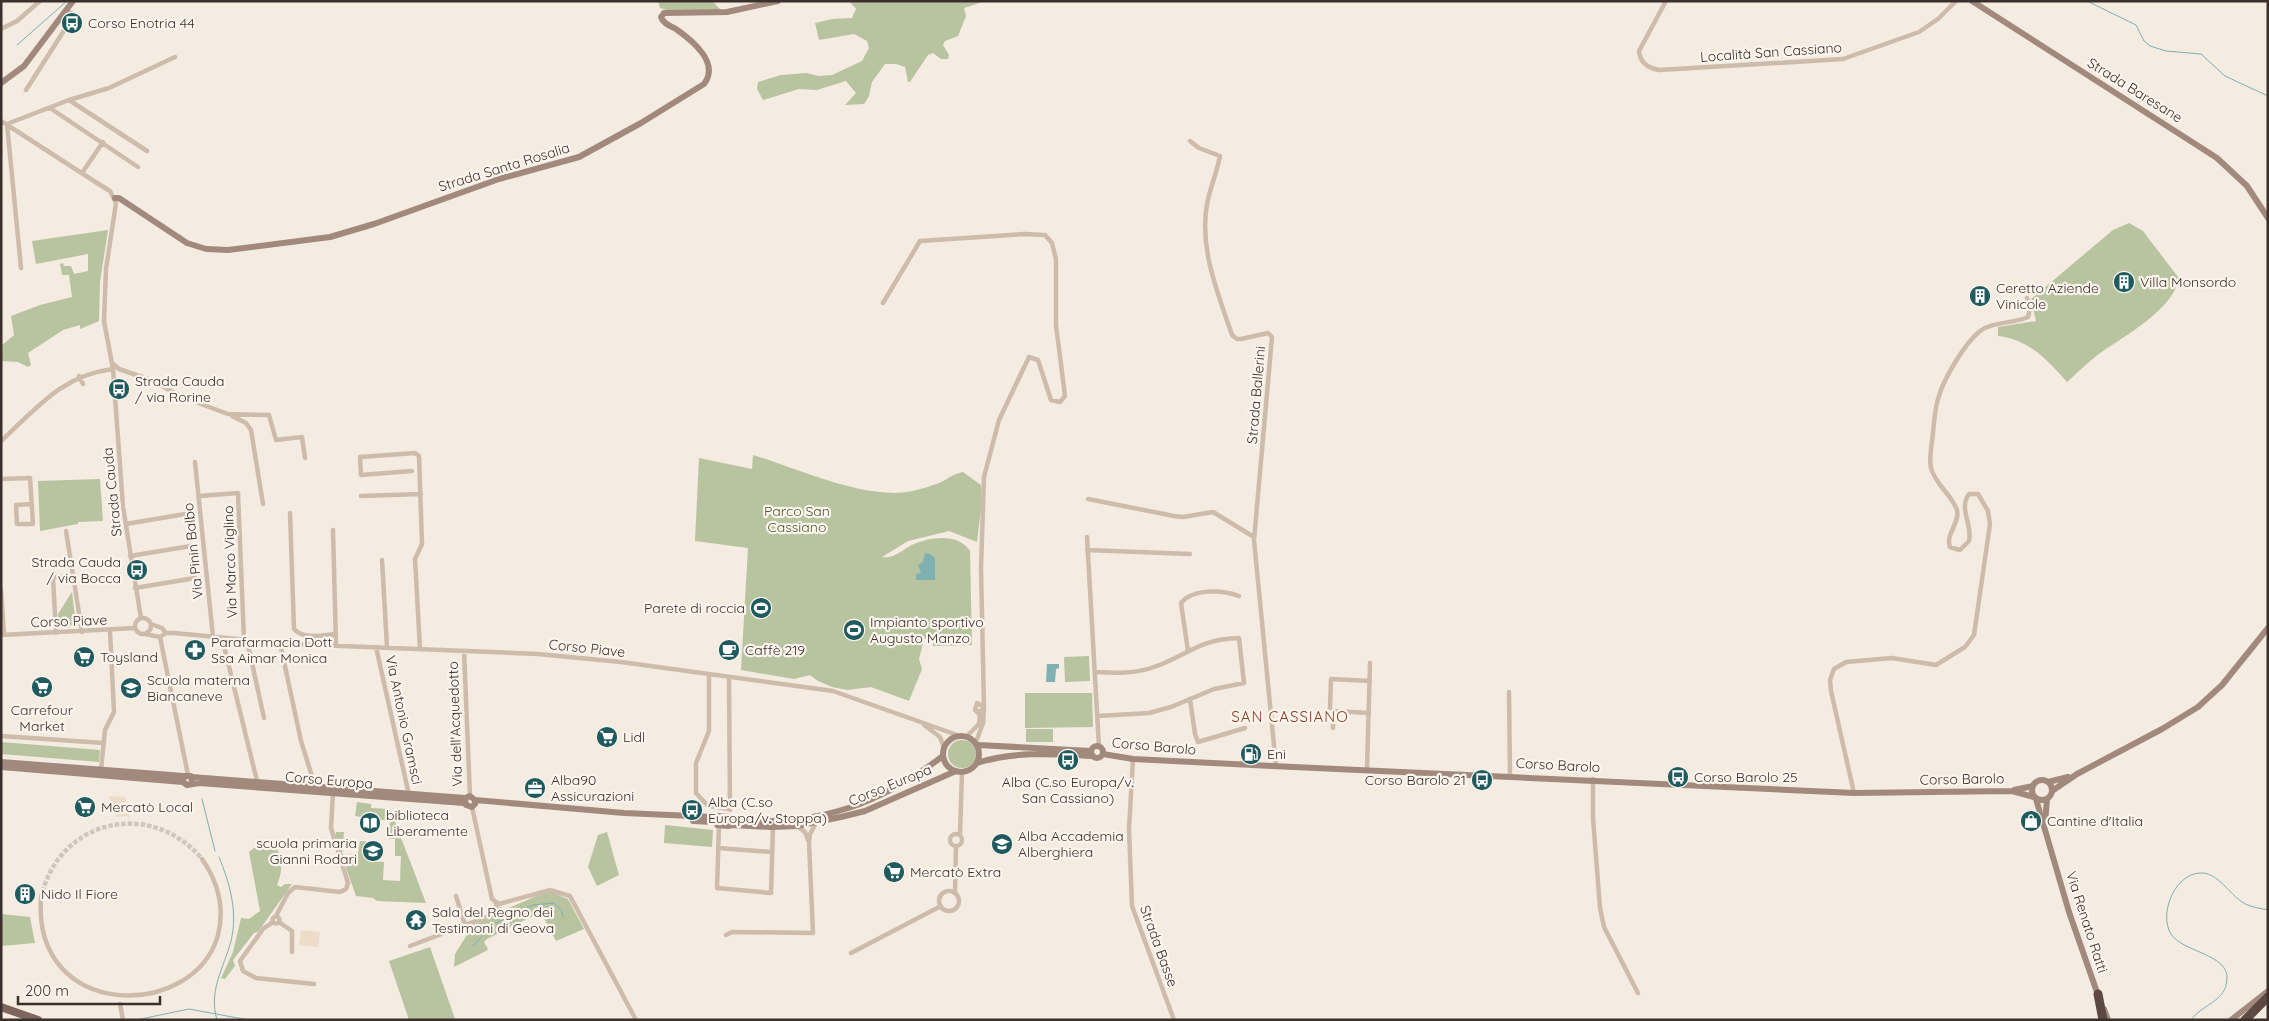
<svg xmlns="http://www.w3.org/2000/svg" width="2269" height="1021" viewBox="0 0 2269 1021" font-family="Quicksand,sans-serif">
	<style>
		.green { fill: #b8c4a0 }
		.plaza { fill: #ecdcc8 }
		.water { fill: #7fb0b2 }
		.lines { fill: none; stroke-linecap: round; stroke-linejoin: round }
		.stream { stroke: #7fb0b2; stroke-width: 1 }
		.street-tunnel { stroke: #cfc6bd; stroke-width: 4.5; stroke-dasharray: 4.5 2; stroke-linecap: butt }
		.street { stroke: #cdbbac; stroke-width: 4.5 }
		.secondary { stroke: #a18a7d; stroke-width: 6 }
		.primary { stroke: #7d675c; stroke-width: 8 }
		.highway { stroke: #5c4a42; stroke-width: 9 }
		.labels { text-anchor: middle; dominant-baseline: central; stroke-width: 4.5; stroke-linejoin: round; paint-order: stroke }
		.poi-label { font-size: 14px; fill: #3b302b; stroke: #fbf5ee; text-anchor: start }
		.street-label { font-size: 14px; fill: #3b302b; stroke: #fbf5ee }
		.park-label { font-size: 14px; fill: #4a5a2e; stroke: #fbf5ee }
		.neighbourhood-label { font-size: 15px; letter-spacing: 1px; fill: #8c3b22; stroke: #fbf5ee }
	</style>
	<rect width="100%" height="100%" fill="#f4ebe1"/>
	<path class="green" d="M658,1H712L721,10H667L660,8Z
		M849,1H985L964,8L966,16L958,36L945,41L943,45L949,55L948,59H941L933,53L928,55L910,82H908L905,67L896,64H885L872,82L869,96L864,104L845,105L856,93L846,81L817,90L799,89L763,100L757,89L758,82L781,75L807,73L818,76L832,75L862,61L869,48L867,41L854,34L819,40L815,23L832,19L852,18L856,9Z
		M2129,223L2143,231L2178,277C2178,306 2124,337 2103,351C2090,360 2078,372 2067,382C2046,359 2030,340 1998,336V327L2036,321L2031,299L2113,230Z
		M108,230L100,282L99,321L80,329V325L63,330L28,353L31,365L28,367L18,362L1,361V346L14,335L11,316L40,305L72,297L69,275H62L60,264L63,263L64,266H71L74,274L88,271V254L36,264L32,241Z
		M753,455C799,469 866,501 913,491C921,489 931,486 939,483C948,479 953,474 963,472L981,485L982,501L977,542L949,531L908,541L882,557C893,559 901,551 910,546C928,537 958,532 970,551L972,645L933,646V640L924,639L919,659L922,669L909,701L871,687L847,690L832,687L818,681L810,675L794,679L741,670L748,548L695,541L699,458L752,469Z
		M100,479L103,521L78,522V524L40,531L38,481Z
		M72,592L76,625L59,626L58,614Z
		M1089,656L1090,681L1065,682L1064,657Z
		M1025,693H1092L1093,727L1025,728Z
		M1026,729H1053V742H1026Z
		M948 754a14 14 0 1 1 28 0a14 14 0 1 1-28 0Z
		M1,742L100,750L99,762L1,754Z
		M357,802L371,804V808L390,809L426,903L377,901L373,898L356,896L335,837L336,832H344L342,853L344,855L358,854L360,841L369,842L367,861L384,862L383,880L400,881L401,856H395V839H389L390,821L355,816Z
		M665,825L713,830L712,847L664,843Z
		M607,832L619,875L597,886L588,867L598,835Z
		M274,844C283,857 283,871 277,885L281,887L285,884H292L258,932L254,933L233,960L235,966L225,979L221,978L233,952L241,918L249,919L260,911L249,852L254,848Z
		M548,891L568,899L584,929L556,941L541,912L487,939L484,942L488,949L486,951L454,967L455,954L470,930L469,926L496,915L498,908L501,907L504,910Z
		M1,914L30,917L35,943L1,946Z
		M430,947L455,1019L453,1020H409L389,961Z"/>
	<path class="plaza" d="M109,796L125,797L130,821L127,816L116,817Z
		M301,930L320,932L318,947L299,945Z"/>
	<path class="water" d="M925,553L930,554L935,558V580H916V574L921,573L918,565L923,562Z
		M1047,664H1059V668L1056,669L1055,682H1046Z"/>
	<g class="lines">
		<path class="stream" d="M2087,1L2136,25L2144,41L2150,46L2166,51L2201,54L2225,76L2268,96
			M17,45L67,1
			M202,799L215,851
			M473,946L492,925L533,905L554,903L562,911L563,917
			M136,1020L189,1009L249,1020
			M217,1020C208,990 224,968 231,941C238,912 230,884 219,857
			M2191,1020C2202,1004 2226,1002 2227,979C2229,954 2182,952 2171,934C2158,913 2176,871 2203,873C2218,874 2230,894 2242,902C2249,907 2259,908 2268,910"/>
		<path class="street-tunnel" d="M41,898C58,819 151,798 202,859"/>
		<path class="street" d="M1666,1L1639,51C1640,63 1648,68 1659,70L1843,59L1919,32L1938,19L1956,1
			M1,29L17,21L40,1
			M26,90L74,15L66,10
			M69,100L147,151
			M50,108L138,167
			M1,121L97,183L110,191L116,203L106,269L104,321L113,369L123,507L141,618
			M1190,141L1199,148L1220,156C1217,172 1210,188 1207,204C1199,249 1218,293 1232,335L1237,339H1241L1268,333L1272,337L1254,540L1276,766
			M82,173L103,142
			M21,268L7,124L69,100L109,88L175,57
			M883,303L920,241L1024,234L1045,235L1052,243L1056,259V325L1065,396L1060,402L1051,400L1038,360L1029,357L999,420L984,477L981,568L984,707L980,712L975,710L977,703L983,706
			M112,363L119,369L151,380L182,397L228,414L269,415L276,440L302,437L305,458
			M79,376L83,384
			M232,416L246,423L251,430L263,504
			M1,441C37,408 62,375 113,369
			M195,462L213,637
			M412,471L361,475L360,457L415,453L419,456L422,544L415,559L420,649
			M1,479L30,478L33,524H17L16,505L31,504
			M199,496L238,493L244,640
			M361,496L421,494
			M1088,499L1174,516L1183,517L1213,512L1254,537
			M290,513L294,629C304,640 324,635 336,634
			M126,524L185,514
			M333,530L336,645
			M66,531L82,632
			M1087,537L1099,747
			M1087,550L1190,554
			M130,556L191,546
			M382,560L387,647
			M135,588L195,578
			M1,590L4,635
			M135 626a8 8 0 1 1 16 0a8 8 0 1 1-16 0Z
			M151,624L162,628L166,633
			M56,633L53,577L72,576
			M145,634L160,637L166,633H174L292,644L538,654L621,662L833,691L960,736
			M1,635L135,628
			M160,637L188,775
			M222,638L257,781
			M247,640L264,718
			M280,643L301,741L315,786
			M376,647L409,795
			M464,651L470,796
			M1188,651L1181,603C1193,588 1223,590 1239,596
			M1096,672C1116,673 1135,674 1154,667C1188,655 1199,639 1239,638L1244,683L1214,689L1171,707L1149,713L1098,716
			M709,674V731L696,763V793L708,806L730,809
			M729,677L730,810
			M1509,692L1510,776
			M1190,699L1195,734L1198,742L1245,728
			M1330,708L1331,679L1370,681
			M924,725L940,737L944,748
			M1333,728V711L1369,713
			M1,736L104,743
			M967,736L979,724L980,715L977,712
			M976,742L983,723L984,709
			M1133,759L1129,829L1132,906L1174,1020
			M1367,769L1370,663
			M101,770L105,730L114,712L110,630
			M1593,779V818L1600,908L1604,927L1638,993
			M1854,793L1831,691L1830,680L1834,669L1846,662L1892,658L1936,665L1965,647L1974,635L1990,524L1988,511L1978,494H1969C1958,509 1973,524 1969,541L1960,550L1950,547C1945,534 1960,524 1957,510C1952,495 1935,484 1931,468C1929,459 1931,450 1932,441C1934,427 1934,413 1938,399C1943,380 1964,344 1980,331C1994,321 2013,324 2028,317L2030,309L2027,298
			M472,807L492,899L499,904L550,890L570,896L636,1020
			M719,826L717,888L771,893L773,827
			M797,826L805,832L808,840
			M950 840a6 6 0 1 1 12 0a6 6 0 1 1-12 0Z
			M960,834L962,772
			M718,848L772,852
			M939 901a10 10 0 1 1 20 0a10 10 0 1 1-20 0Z
			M955,893L956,846
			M456,896L465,925
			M41,898C32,1021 194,1021 218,935C225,907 218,882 202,859
			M276,916L288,893L295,887L340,892L346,889L348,883L331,828L333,792
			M272.5 920a3.5 3.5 0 1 1 7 0a3.5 3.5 0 1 1-7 0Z
			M273,922L263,929L240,961L243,971L256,978L314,984
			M279,922L292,931V952
			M726,935L732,932L813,933L809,842L810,834L816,823
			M410,946L494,914L497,912L496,904
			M851,953L941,906
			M120,1004L123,1020"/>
		<path class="secondary" d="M1972,1L2217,158L2247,186L2268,218
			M1,83L24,66L73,1
			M115,198H119L187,243L206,249L228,250L330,237L374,224L499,179L579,157L641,123L704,84C720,63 693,41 676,29C671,26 663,24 661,17L664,13L727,12L778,1
			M943 754a18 18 0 1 1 36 0a18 18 0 1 1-36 0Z
			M978,745L1091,751
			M1091 752a6 6 0 1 1 12 0a6 6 0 1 1-12 0Z
			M1103,754L1133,759L1272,766L1854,793L2012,791L2034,797
			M1,762L184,776
			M977,763C1014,751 1054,754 1093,756
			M1,767L183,782
			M192,777L465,798L470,796L475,800V804L472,807L466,805L465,798
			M2032 790a10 10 0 1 1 20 0a10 10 0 1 1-20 0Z
			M192,782L191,776H184L183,782L187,785L199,783L464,803
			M2048,782L2068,777
			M2014,790L2033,786
			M2052,791L2077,774L2162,729L2198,707L2222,685L2268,628
			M2036,799L2069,912L2099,998
			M475,800L624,813L715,817
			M717,816L729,817L733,820L732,825L728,826L717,825L714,820Z
			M693,821L714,822
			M741,821C823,824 878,805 943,756
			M2045,824L2047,799
			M732,825L771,827L797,826L841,817L865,811L956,771
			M2104,1009L2108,1020
			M2231,1020L2268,991"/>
		<path class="primary" d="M1,1007L38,1020"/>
		<path class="highway" d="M2098,994L2103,1020
			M2245,1020L2268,997"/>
	</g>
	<defs>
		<g id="bus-disc" transform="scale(1.125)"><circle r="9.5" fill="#1f5a5e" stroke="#fbf5ee"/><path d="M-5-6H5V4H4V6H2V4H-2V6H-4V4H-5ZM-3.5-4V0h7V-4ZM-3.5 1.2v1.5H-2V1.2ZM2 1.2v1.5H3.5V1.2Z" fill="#fff"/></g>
		<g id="building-disc" transform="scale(1.125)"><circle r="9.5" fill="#1f5a5e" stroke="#fbf5ee"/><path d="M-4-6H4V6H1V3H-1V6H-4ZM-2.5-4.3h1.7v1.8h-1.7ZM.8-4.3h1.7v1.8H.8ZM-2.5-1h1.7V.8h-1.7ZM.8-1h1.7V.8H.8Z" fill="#fff"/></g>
		<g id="stadium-disc" transform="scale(1.125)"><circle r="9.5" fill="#1f5a5e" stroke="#fbf5ee"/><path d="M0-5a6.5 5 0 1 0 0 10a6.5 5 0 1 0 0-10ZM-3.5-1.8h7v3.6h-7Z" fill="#fff"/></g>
		<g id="pharmacy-disc" transform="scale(1.125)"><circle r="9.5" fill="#1f5a5e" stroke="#fbf5ee"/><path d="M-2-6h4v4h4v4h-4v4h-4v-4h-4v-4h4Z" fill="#fff"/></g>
		<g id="cafe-disc" transform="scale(1.125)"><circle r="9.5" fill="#1f5a5e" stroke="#fbf5ee"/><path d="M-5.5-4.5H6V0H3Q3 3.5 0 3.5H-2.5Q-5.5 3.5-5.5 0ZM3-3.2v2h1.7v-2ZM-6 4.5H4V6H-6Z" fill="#fff"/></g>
		<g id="supermarket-disc" transform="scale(1.125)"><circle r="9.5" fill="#1f5a5e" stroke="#fbf5ee"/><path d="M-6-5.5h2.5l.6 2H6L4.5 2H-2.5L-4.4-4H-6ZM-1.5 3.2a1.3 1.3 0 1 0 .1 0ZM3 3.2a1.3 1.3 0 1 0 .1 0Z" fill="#fff"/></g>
		<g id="school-disc" transform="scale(1.125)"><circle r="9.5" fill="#1f5a5e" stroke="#fbf5ee"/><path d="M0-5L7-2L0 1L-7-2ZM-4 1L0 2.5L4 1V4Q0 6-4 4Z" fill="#fff"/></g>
		<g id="fuel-disc" transform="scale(1.125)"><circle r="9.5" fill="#1f5a5e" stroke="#fbf5ee"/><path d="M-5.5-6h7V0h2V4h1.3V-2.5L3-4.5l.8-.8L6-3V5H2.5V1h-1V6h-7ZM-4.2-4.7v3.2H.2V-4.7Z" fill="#fff"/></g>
		<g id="office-disc" transform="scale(1.125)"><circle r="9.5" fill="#1f5a5e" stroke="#fbf5ee"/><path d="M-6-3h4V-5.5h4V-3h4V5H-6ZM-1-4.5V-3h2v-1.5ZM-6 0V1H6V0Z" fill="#fff"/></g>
		<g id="shop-disc" transform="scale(1.125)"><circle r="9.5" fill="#1f5a5e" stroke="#fbf5ee"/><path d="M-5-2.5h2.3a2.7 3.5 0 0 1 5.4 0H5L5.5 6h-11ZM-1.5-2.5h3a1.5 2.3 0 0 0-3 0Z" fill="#fff"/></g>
		<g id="library-disc" transform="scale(1.125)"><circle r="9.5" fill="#1f5a5e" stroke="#fbf5ee"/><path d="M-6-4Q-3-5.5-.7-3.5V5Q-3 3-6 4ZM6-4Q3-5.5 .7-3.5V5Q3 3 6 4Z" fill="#fff"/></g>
		<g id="temple-disc" transform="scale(1.125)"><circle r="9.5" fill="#1f5a5e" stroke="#fbf5ee"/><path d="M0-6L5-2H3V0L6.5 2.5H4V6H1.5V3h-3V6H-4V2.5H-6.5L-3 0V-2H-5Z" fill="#fff"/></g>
	</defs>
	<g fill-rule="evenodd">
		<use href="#bus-disc" x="72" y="23"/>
		<use href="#building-disc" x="2124" y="282"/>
		<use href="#building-disc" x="1980" y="296"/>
		<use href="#bus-disc" x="119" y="389"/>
		<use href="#bus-disc" x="137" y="570"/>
		<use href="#stadium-disc" x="761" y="608"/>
		<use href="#stadium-disc" x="854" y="630"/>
		<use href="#pharmacy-disc" x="195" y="650"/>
		<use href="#cafe-disc" x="729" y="650"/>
		<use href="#supermarket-disc" x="84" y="657"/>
		<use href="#supermarket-disc" x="42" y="687"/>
		<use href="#school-disc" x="131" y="688"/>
		<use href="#supermarket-disc" x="607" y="737"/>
		<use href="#fuel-disc" x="1251" y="754"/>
		<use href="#bus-disc" x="1068" y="760"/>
		<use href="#bus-disc" x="1678" y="777"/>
		<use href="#bus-disc" x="1482" y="780"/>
		<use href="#office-disc" x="535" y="788"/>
		<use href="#supermarket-disc" x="85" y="807"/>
		<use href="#bus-disc" x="692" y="810"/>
		<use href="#shop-disc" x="2031" y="821"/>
		<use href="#library-disc" x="370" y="823"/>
		<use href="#school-disc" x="1002" y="844"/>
		<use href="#school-disc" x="373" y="851"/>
		<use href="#supermarket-disc" x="894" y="872"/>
		<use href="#building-disc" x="25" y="894"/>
		<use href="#temple-disc" x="416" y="920"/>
	</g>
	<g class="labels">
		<g class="poi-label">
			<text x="88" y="23">Corso Enotria 44</text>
			<text x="2140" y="282">Villa Monsordo</text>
			<text x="1996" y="288">Ceretto Aziende<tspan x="1996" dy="16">Vinicole</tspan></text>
			<text x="135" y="381">Strada Cauda<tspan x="135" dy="16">/ via Rorine</tspan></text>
			<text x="121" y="562" text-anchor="end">Strada Cauda<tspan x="121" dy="16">/ via Bocca</tspan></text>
			<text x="745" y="608" text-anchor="end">Parete di roccia</text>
			<text x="870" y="622">Impianto sportivo<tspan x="870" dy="16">Augusto Manzo</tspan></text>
			<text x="211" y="642">Parafarmacia Dott<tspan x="211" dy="16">Ssa Aimar Monica</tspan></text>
			<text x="745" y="650">Caffè 219</text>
			<text x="100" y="657">Toysland</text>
			<text x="147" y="680">Scuola materna<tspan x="147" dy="16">Biancaneve</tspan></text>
			<text x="42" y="710" text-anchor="middle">Carrefour<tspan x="42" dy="16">Market</tspan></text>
			<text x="623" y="737">Lidl</text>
			<text x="1267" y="754">Eni</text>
			<text x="1694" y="777">Corso Barolo 25</text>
			<text x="551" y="780">Alba90<tspan x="551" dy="16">Assicurazioni</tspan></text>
			<text x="1466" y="780" text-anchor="end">Corso Barolo 21</text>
			<text x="1068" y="782" text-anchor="middle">Alba (C.so Europa/v.<tspan x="1068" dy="16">San Cassiano)</tspan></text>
			<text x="708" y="802">Alba (C.so<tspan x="708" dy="16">Europa/v. Stoppa)</tspan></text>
			<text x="101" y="807">Mercatò Local</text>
			<text x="386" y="815">biblioteca<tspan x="386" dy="16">Liberamente</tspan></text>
			<text x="2047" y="821">Cantine d'Italia</text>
			<text x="1018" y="836">Alba Accademia<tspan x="1018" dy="16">Alberghiera</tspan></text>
			<text x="357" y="843" text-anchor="end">scuola primaria<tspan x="357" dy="16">Gianni Rodari</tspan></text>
			<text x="910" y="872">Mercatò Extra</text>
			<text x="41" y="894">Nido Il Fiore</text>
			<text x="432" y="912">Sala del Regno dei<tspan x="432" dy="16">Testimoni di Geova</tspan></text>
		</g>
		<g class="street-label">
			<text transform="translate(1771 52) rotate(-4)">Località San Cassiano</text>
			<text transform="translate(2135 90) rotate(32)">Strada Baresane</text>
			<text transform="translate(504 167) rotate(-17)">Strada Santa Rosalia</text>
			<text transform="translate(1256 395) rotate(-85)">Strada Ballerini</text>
			<text transform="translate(112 492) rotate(-96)">Strada Cauda</text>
			<text transform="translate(193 551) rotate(-96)">Via Pinin Balbo</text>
			<text transform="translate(230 562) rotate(-92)">Via Marco Viglino</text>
			<text transform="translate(69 621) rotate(-2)">Corso Piave</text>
			<text transform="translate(587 648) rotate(6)">Corso Piave</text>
			<text transform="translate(404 720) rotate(78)">Via Antonio Gramsci</text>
			<text transform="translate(455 724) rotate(-92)">Via dell'Acquedotto</text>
			<text transform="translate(1154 746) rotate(5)">Corso Barolo</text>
			<text transform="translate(1558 765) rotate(3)">Corso Barolo</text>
			<text transform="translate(1962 779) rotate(-1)">Corso Barolo</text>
			<text transform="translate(329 780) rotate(5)">Corso Europa</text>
			<text transform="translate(890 785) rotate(-22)">Corso Europa</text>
			<text transform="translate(2087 922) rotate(72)">Via Renato Ratti</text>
			<text transform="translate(1159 946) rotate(70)">Strada Basse</text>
		</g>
		<g class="park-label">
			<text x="797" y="511">Parco San<tspan x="797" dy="16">Cassiano</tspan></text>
		</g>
		<g class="neighbourhood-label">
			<text x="1290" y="716">SAN CASSIANO</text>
		</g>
	</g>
	<rect width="2269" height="1021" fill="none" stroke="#3b302b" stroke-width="5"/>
	<path d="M18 996v8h142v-8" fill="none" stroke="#3b302b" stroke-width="2.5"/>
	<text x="25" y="996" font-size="15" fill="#3b302b" stroke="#fbf5ee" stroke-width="4" paint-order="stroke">200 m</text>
</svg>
